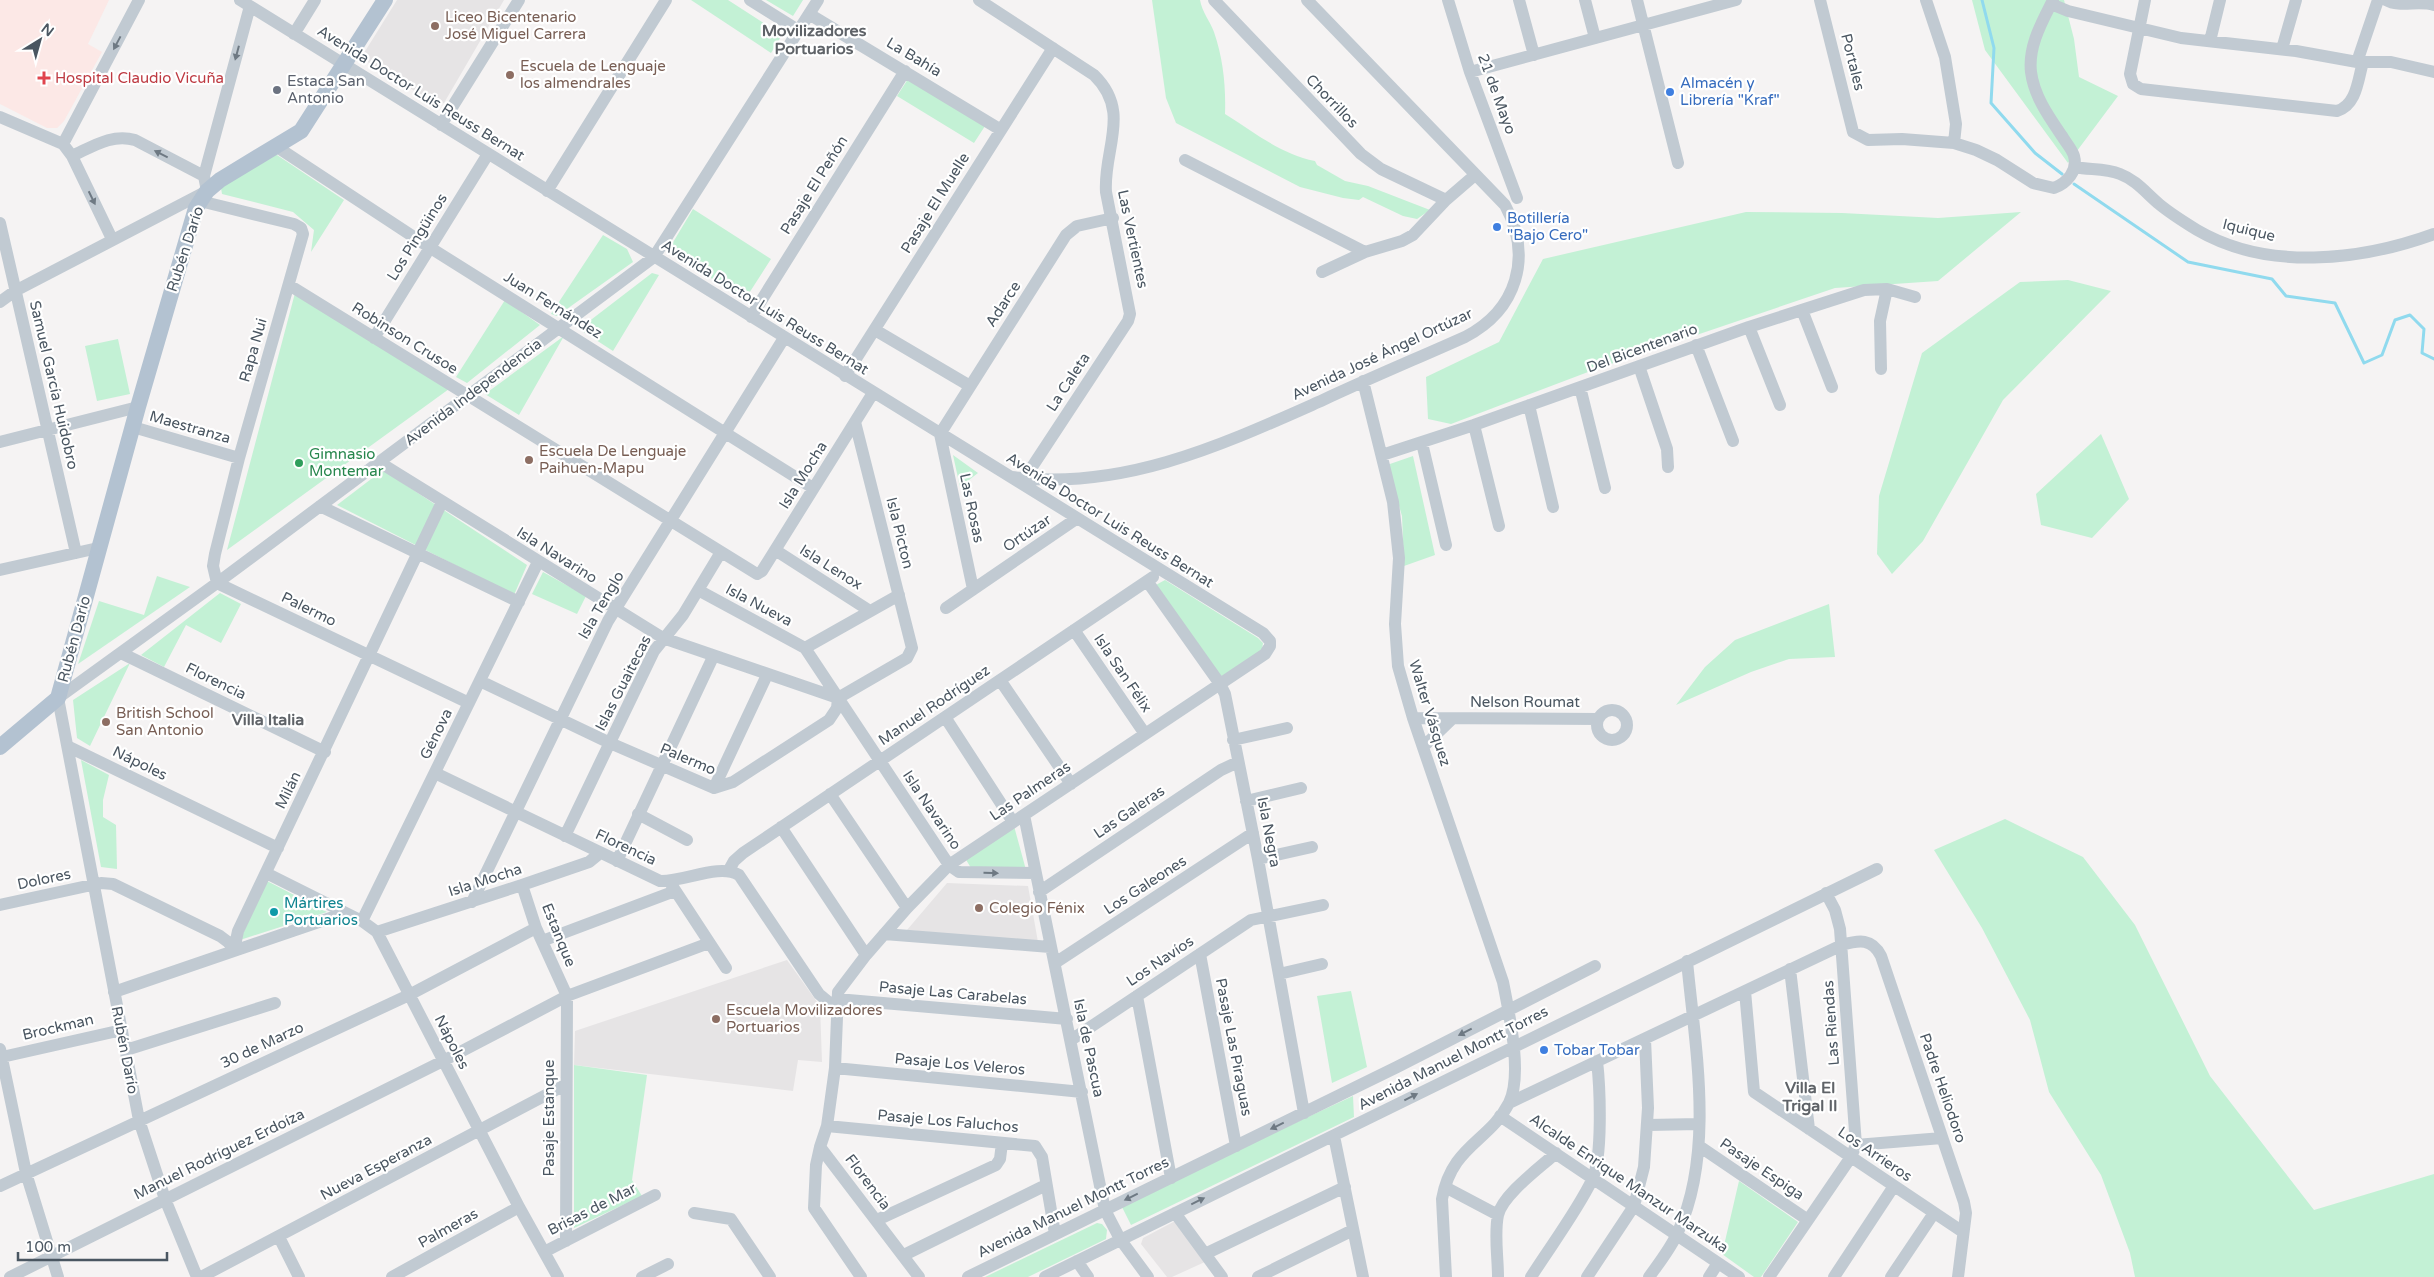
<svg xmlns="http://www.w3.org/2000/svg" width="2434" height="1277" viewBox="0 0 2434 1277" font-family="'Varela Round',sans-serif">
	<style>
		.education { fill: #e6e4e5 }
		.medical { fill: #fce8e6 }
		.green { fill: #c3f1d5 }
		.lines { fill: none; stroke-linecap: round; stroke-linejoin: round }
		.stream { stroke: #90daee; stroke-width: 3 }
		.minor { stroke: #c1cad2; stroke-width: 12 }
		.major { stroke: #b3c2d1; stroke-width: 16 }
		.oneway { fill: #6e7983 }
		.education-dot { fill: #8d6e63; stroke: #fff; stroke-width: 2 }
		.health-dot { fill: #e0444e; stroke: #fff; stroke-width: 2 }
		.worship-dot { fill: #6b7280; stroke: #fff; stroke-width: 2 }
		.shop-dot { fill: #3f7fe0; stroke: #fff; stroke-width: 2 }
		.leisure-dot { fill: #2e9e5b; stroke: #fff; stroke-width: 2 }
		.culture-dot { fill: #0f9aa8; stroke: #fff; stroke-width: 2 }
		.labels { text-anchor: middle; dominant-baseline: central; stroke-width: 4.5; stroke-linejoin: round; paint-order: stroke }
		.education-label { font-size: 15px; fill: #785e54; stroke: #fff; text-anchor: start }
		.street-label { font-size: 15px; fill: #4a5661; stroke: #fff }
		.health-label { font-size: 15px; fill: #be3a42; stroke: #fff; text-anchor: start }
		.worship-label { font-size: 15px; fill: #5b616d; stroke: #fff; text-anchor: start }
		.shop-label { font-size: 15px; fill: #366cbe; stroke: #fff; text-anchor: start }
		.leisure-label { font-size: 15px; fill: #27864d; stroke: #fff; text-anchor: start }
		.culture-label { font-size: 15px; fill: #0d838f; stroke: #fff; text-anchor: start }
		.neighbourhood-label { font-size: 16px; font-weight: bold; fill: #5f6368; stroke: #fff }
	</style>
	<rect width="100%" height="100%" fill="#f5f3f3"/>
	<path class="education" d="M397,0H504L444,103L436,104L366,61L364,53Z
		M947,883L1028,886L1038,942L907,930Z
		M787,960L820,1006L822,1062L798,1060L793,1091L574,1065L575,1031Z
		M1177,1220L1207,1261L1172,1277H1167L1141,1244L1143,1238Z"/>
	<path class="medical" d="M0,0H109L88,44L102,52L64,121L57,128H47L0,104Z"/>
	<path class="green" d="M691,0H728L782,35L771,53Z
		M766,0H803L793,16Z
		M1152,0H1200C1202,12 1210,21 1214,32C1223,58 1226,86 1225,114C1254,132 1280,154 1315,161L1317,165L1345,181L1368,186L1430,210L1417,219L1403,216L1363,197L1359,200L1343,198L1300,187L1176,123L1166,98Z
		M1972,0H2064L2074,39L2079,77L2118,96L2068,163L1985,50Z
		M908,79L985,126L974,143L897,96Z
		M274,153L344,200L311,252L314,230L293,212L222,194L221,188Z
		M693,209L771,259L744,301L669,249Z
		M1746,212L1842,213L1938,218L2021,212L1938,281L1835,288L1596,369L1451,424L1428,419L1426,377L1499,342L1543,259Z
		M603,235L627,249L633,262L557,316L551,314Z
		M652,273L659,275L613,351L579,329Z
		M2068,280L2111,291L2003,400L1923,541L1892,574L1877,554L1879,496L1922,353L2020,282Z
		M295,293L449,389L227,550Z
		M505,300L540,325L467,383L456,377Z
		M564,336L519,415L485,394Z
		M118,339L130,394L97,401L85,346Z
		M2101,434L2129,499L2092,538L2041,525L2036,494Z
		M953,455L978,473L960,487Z
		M1413,456L1435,555L1404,566L1402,516L1387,465Z
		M383,470L527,565L514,595L337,505Z
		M543,572L586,596L577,614L532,594Z
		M157,576L190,587L78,664L99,601L144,615Z
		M1165,580L1258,638L1263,643L1262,650L1219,678L1154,586Z
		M220,593L241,604L221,643L186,625L164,667L141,655Z
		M1829,604L1835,657L1789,659L1751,672L1676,705L1705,667L1735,640Z
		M130,663L90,746L77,738L73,700Z
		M81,760L109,775L103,800V817L116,825L117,869L101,867Z
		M2005,819L2083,857L2135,925L2210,1076L2314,1210L2434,1174V1277H2135L2130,1253L2101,1175L2049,1092L2030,1020L1982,928L1934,850Z
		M1014,826L1026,870L971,868L965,858Z
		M267,881L327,912L240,940Z
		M1351,991L1367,1067L1332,1083L1317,996Z
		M574,1065L647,1075L632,1180L642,1196L574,1228Z
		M1353,1096L1354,1117L1131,1225L1122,1207L1232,1152Z
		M1739,1181L1798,1222L1761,1277H1754L1722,1254Z
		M1097,1223L1102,1224L1107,1230L1106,1239L1028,1277H985Z"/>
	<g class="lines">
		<path class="stream" d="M1982,0L1994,48L1991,103L2035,153L2062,174
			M2074,184L2188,262L2272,279L2286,296L2335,303L2364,363L2382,355L2395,320L2410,315L2424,329L2422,353L2434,359"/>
		<path class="minor" d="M240,0L1263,633L1270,641V646L1265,654L949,865L907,908L866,955L838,992L835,1068L827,1126L820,1147L919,1277
			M750,0L798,30
			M979,0L1094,75C1132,112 1103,149 1106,192L1130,314L1128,321L1032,467
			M1214,0L1361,154L1381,169L1446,200
			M1448,0L1470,72L1517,198
			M1519,0L1534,55
			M1585,0L1595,38
			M1637,0L1678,163
			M1820,0L1853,132L1868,140L1902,139L1954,143L1976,150L1997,160L2033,183L2054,188C2067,183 2078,171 2074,156C2072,149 2066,143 2062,136C2049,117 2034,96 2031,72C2028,46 2042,22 2053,0
			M1926,0L1945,57L1956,124L1954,143
			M2145,0L2130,74L2133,84L2141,89L2337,111C2357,105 2358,79 2363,62
			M2386,0C2400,8 2418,0 2434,5
			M2051,4L2068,11L2181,38L2296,51L2357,62L2378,0
			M809,14L1001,130
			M294,34L315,0
			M2210,41L2220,0
			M2282,49L2296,0
			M2357,62H2391L2434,72
			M1470,72L1736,0
			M0,117L63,144L72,156L112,239
			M441,125L519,0
			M63,144L139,0
			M277,147L429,247L813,488
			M72,156C92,147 112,133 135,140L204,176
			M1185,160L1365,252L1402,241L1413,235L1446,200L1475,175
			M2075,167C2090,170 2105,168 2120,174C2136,180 2146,193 2159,204C2171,214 2184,222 2197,230C2267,271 2360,261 2434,234
			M547,191L666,0
			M200,201L294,224L301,228L303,234L239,458L215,554L213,566L217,583
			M0,223L76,553
			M1322,272L1365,252
			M289,285L757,574L762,571L873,393
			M0,302L15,291L207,191L204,176L250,6
			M1802,310L1832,387
			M751,317L905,71
			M1749,327L1780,405
			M875,330L970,386
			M374,338L488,154
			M1696,345L1733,441
			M1639,366L1667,449L1668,467
			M1881,369L1880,321L1887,289
			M845,376L1053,48
			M1363,381L1393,502L1399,558L1395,624L1398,666L1413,718L1503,982C1509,1013 1523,1075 1509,1103C1489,1142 1452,1145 1442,1199L1446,1277
			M1580,387L1605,488
			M1529,405L1553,507
			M1474,425L1499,526
			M133,427L239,458
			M0,442L138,407
			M1422,443L1446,545
			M1382,455L1474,425L1749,327L1864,290L1887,289L1915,297
			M379,462L663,638L838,698
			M1012,477C1124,491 1224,444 1323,400C1370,378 1418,358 1465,337C1517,310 1533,257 1505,205L1307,0
			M320,506L519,602
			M775,550L870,611
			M0,570L98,548
			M1147,581L1220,684L1225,694L1258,859L1304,1113
			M217,583L469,703
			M973,589L940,434L1066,235L1077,226L1113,218
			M698,590L805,648L949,865L959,872L1036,873
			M946,608L1076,519
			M1074,630L1145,734
			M805,648L899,595
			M121,653L325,752
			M1000,680L1071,784
			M480,681L610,743L714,788L733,782L829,720L837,708L838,698
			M838,698L907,658L912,648L855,422
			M1597 725a15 15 0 1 1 30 0a15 15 0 1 1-30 0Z
			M945,717L1013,822
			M1413,718L1598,719
			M1233,740L1287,728
			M69,747L278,848
			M1423,747L1452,719
			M435,773L660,881C684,882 719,863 739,875L819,994L837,1009
			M714,788L767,675
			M830,794L907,908
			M1246,801L1301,788
			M638,814L687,840
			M1024,815L1105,1210L1120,1239L1148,1277
			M781,827L866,955
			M565,836L654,651L683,615L721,552
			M1258,859L1312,847
			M617,861L713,657
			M729,870L734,861L743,853L1153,577
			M266,873L362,921L377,932L519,1207L558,1277
			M671,884L726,968
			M522,885L536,928L567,996L566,1241
			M1039,892L1221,770L1238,762
			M472,902L608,621L784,338
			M0,905L101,883L113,884L220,936L228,942L234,950
			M362,921L538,562
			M377,932L522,885L589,862L600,853
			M884,934L1050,947
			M542,941L675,891
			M234,950L238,931L442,502
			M1200,954L1236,1146
			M1055,963L1253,833
			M1790,969L1809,1129
			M1279,974L1322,964
			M1745,991L1754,1092L1963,1232
			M114,992L345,913
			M1137,996L1171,1178
			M837,999L1067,1019
			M1071,1040L1251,920L1323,905
			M0,1049L26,1173L58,1277
			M126,1050L275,1003
			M2,1057L122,1030
			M835,1068L1082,1092
			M1509,1103L1842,945C1859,940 1872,938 1881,956L1964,1202L1966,1213L1958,1277
			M1500,1116L1739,1277
			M1648,1125L1699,1124
			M827,1126L1035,1146L1042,1157L1055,1234
			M1334,1136L1363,1277
			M1856,1145L1942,1138
			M1699,1146L1808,1220
			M820,1147L816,1165L814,1208L861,1277
			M0,1186L409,995L536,928
			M1445,1187L1498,1215
			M694,1213L731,1219L770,1277
			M1175,1213L1222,1277
			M877,1220L996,1165L1000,1159L1002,1143
			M279,1237L299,1277
			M544,1252L655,1195
			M1205,1254L1345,1187
			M904,1255L1046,1185
			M1077,1261L1088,1277
			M10,1277L443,1061L567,996L709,943
			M197,1277L165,1199L139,1120L58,698L217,583L654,257L818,0
			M201,1277L565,1085
			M392,1277L519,1207
			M642,1277L668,1264
			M968,1277L1397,1067L1595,966
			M1045,1277L1877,869
			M1258,1277L1353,1230
			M1498,1277C1498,1257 1494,1234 1498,1215C1503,1194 1541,1167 1556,1153
			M1531,1277C1550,1247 1577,1211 1592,1180C1603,1158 1600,1087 1597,1061
			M1587,1277L1634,1206L1644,1167L1648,1108L1645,1039
			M1649,1277C1659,1263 1671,1248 1678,1232C1715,1151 1695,1047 1687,961
			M1709,1277L1718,1263
			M1769,1277L1851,1157L1856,1145L1840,929L1835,910L1826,893
			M1834,1277L1894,1186
			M1891,1277L1934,1213"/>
		<path class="major" d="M0,747L58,698L138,407L196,208L207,191L220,180L301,131L385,0"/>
	</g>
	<defs><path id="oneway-solid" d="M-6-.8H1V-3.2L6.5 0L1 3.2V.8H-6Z" transform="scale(1.25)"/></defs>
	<g class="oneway">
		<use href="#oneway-solid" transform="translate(117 43) rotate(118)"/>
		<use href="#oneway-solid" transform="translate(237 53) rotate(105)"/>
		<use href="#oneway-solid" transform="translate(161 154) rotate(-153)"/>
		<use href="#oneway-solid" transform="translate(92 198) rotate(64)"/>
		<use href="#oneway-solid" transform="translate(991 873) rotate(1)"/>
		<use href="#oneway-solid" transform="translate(1465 1032) rotate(153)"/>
		<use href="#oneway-solid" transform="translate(1411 1097) rotate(-27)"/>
		<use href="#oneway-solid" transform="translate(1277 1126) rotate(154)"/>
		<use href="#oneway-solid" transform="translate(1131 1197) rotate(154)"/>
		<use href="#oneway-solid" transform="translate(1198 1201) rotate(-26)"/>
	</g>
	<g class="education-dot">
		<circle cx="435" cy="26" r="5"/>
		<circle cx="510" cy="75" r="5"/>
		<circle cx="529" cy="460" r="5"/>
		<circle cx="106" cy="722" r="5"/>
		<circle cx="979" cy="908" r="5"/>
		<circle cx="716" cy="1019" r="5"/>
	</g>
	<path class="health-dot" d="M41.5 70.5h5v5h5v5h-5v5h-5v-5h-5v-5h5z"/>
	<circle class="worship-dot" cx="277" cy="90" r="5"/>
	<g class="shop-dot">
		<circle cx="1670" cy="92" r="5"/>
		<circle cx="1497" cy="227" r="5"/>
		<circle cx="1544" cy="1050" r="5"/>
	</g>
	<circle class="leisure-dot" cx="299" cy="463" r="5"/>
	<circle class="culture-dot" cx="274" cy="912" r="5"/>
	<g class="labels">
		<g class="education-label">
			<text x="445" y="17">Liceo Bicentenario<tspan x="445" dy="17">José Miguel Carrera</tspan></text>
			<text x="520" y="66">Escuela de Lenguaje<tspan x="520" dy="17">los almendrales</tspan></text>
			<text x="539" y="451">Escuela De Lenguaje<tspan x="539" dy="17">Paihuen-Mapu</tspan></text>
			<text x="116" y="713">British School<tspan x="116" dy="17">San Antonio</tspan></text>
			<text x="989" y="908">Colegio Fénix</text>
			<text x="726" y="1010">Escuela Movilizadores<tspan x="726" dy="17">Portuarios</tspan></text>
		</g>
		<g class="street-label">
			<text transform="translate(914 57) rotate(31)">La Bahía</text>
			<text transform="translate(1853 62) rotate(76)">Portales</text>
			<text transform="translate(421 93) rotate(32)">Avenida Doctor Luis Reuss Bernat</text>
			<text transform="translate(1497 94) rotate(70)">21 de Mayo</text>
			<text transform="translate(1332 101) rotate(46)">Chorrillos</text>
			<text transform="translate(814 185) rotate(-58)">Pasaje El Peñón</text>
			<text transform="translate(935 203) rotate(-58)">Pasaje El Muelle</text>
			<text transform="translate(2249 230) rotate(14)">Iquique</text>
			<text transform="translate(417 237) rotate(-58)">Los Pingüinos</text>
			<text transform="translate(1133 239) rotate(78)">Las Vertientes</text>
			<text transform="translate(185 249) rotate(-72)">Rubén Darío</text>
			<text transform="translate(1003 304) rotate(-57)">Adarce</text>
			<text transform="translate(553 305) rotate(32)">Juan Fernández</text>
			<text transform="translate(765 307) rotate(32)">Avenida Doctor Luis Reuss Bernat</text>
			<text transform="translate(405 338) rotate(32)">Robinson Crusoe</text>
			<text transform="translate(1642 348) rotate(-20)">Del Bicentenario</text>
			<text transform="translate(253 350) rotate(-74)">Rapa Nui</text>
			<text transform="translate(1382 354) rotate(-25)">Avenida José Ángel Ortúzar</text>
			<text transform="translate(1068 382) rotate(-57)">La Caleta</text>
			<text transform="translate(54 385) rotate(77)">Samuel García Huidobro</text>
			<text transform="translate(473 392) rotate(-37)">Avenida Independencia</text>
			<text transform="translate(190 427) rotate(16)">Maestranza</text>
			<text transform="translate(803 475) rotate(-58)">Isla Mocha</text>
			<text transform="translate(972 508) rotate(78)">Las Rosas</text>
			<text transform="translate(1110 520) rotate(32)">Avenida Doctor Luis Reuss Bernat</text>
			<text transform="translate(900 533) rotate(76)">Isla Picton</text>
			<text transform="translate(1027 533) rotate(-34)">Ortúzar</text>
			<text transform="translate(557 555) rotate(32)">Isla Navarino</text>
			<text transform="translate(831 567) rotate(32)">Isla Lenox</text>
			<text transform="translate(601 605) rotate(-60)">Isla Tenglo</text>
			<text transform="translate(759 605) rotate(28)">Isla Nueva</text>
			<text transform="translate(309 609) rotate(26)">Palermo</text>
			<text transform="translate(74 639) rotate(-75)">Rubén Darío</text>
			<text transform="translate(1123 673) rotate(56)">Isla San Félix</text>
			<text transform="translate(216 681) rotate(26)">Florencia</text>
			<text transform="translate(623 683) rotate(-63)">Islas Guaitecas</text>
			<text x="1525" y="702">Nelson Roumat</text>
			<text transform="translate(934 705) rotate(-34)">Manuel Rodríguez</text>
			<text transform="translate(1430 713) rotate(73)">Walter Vásquez</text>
			<text transform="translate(436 734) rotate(-64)">Génova</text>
			<text transform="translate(688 759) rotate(23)">Palermo</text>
			<text transform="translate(140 763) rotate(26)">Nápoles</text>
			<text transform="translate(288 790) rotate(-64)">Milán</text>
			<text transform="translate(1030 791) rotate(-34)">Las Palmeras</text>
			<text transform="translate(932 810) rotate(56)">Isla Navarino</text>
			<text transform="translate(1129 812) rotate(-34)">Las Galeras</text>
			<text transform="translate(1269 832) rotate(79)">Isla Negra</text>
			<text transform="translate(626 847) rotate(25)">Florencia</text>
			<text transform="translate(44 879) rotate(-12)">Dolores</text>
			<text transform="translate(485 880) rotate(-18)">Isla Mocha</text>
			<text transform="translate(1145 885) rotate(-33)">Los Galeones</text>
			<text transform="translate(559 935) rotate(68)">Estanque</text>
			<text transform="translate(1160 961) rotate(-34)">Los Navíos</text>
			<text transform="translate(953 993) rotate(5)">Pasaje Las Carabelas</text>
			<text transform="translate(1831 1023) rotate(-94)">Las Riendas</text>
			<text transform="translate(58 1027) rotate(-13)">Brockman</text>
			<text transform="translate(452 1042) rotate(63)">Nápoles</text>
			<text transform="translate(262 1045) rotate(-25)">30 de Marzo</text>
			<text transform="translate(1234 1047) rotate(79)">Pasaje Las Piraguas</text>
			<text transform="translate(1089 1048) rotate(78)">Isla de Pascua</text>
			<text transform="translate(125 1050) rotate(79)">Rubén Darío</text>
			<text transform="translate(1453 1058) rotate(-27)">Avenida Manuel Montt Torres</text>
			<text transform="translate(960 1064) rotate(5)">Pasaje Los Veleros</text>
			<text transform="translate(1943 1088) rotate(71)">Padre Heliodoro</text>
			<text transform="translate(549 1118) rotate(-90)">Pasaje Estanque</text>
			<text transform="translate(948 1121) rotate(5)">Pasaje Los Faluchos</text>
			<text transform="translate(219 1154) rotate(-26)">Manuel Rodríguez Erdoíza</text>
			<text transform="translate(1875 1154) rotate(34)">Los Arrieros</text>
			<text transform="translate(376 1167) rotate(-28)">Nueva Esperanza</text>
			<text transform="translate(1762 1169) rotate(34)">Pasaje Espiga</text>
			<text transform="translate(868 1182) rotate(53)">Florencia</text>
			<text transform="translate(1629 1183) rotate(34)">Alcalde Enrique Manzur Marzuka</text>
			<text transform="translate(1073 1207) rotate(-26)">Avenida Manuel Montt Torres</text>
			<text transform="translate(592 1209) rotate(-27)">Brisas de Mar</text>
			<text transform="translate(448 1228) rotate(-29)">Palmeras</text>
		</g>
		<g class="health-label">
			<text x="55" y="78">Hospital Claudio Vicuña</text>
		</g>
		<g class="worship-label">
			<text x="287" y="81">Estaca San<tspan x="287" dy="17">Antonio</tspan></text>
		</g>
		<g class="shop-label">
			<text x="1680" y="83">Almacén y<tspan x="1680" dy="17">Librería "Kraf"</tspan></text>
			<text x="1507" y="218">Botillería<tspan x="1507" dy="17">"Bajo Cero"</tspan></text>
			<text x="1554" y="1050">Tobar Tobar</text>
		</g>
		<g class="leisure-label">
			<text x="309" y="454">Gimnasio<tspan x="309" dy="17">Montemar</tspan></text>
		</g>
		<g class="culture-label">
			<text x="284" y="903">Mártires<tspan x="284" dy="17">Portuarios</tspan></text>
		</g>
		<g class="neighbourhood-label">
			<text x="814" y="31">Movilizadores<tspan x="814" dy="18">Portuarios</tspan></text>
			<text x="268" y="720">Villa Italia</text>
			<text x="1810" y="1088">Villa El<tspan x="1810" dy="18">Trigal II</tspan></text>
		</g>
	</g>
	<g transform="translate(40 40) rotate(37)" stroke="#ffffff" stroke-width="4" paint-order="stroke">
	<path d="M0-4L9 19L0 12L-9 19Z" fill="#4a5661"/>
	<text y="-8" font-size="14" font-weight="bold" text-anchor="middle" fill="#4a5661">N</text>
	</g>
	<path d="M18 1252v8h149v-8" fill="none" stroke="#4a5661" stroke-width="2.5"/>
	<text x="25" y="1252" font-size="15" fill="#4a5661" stroke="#ffffff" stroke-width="4" paint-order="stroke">100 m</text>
</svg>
